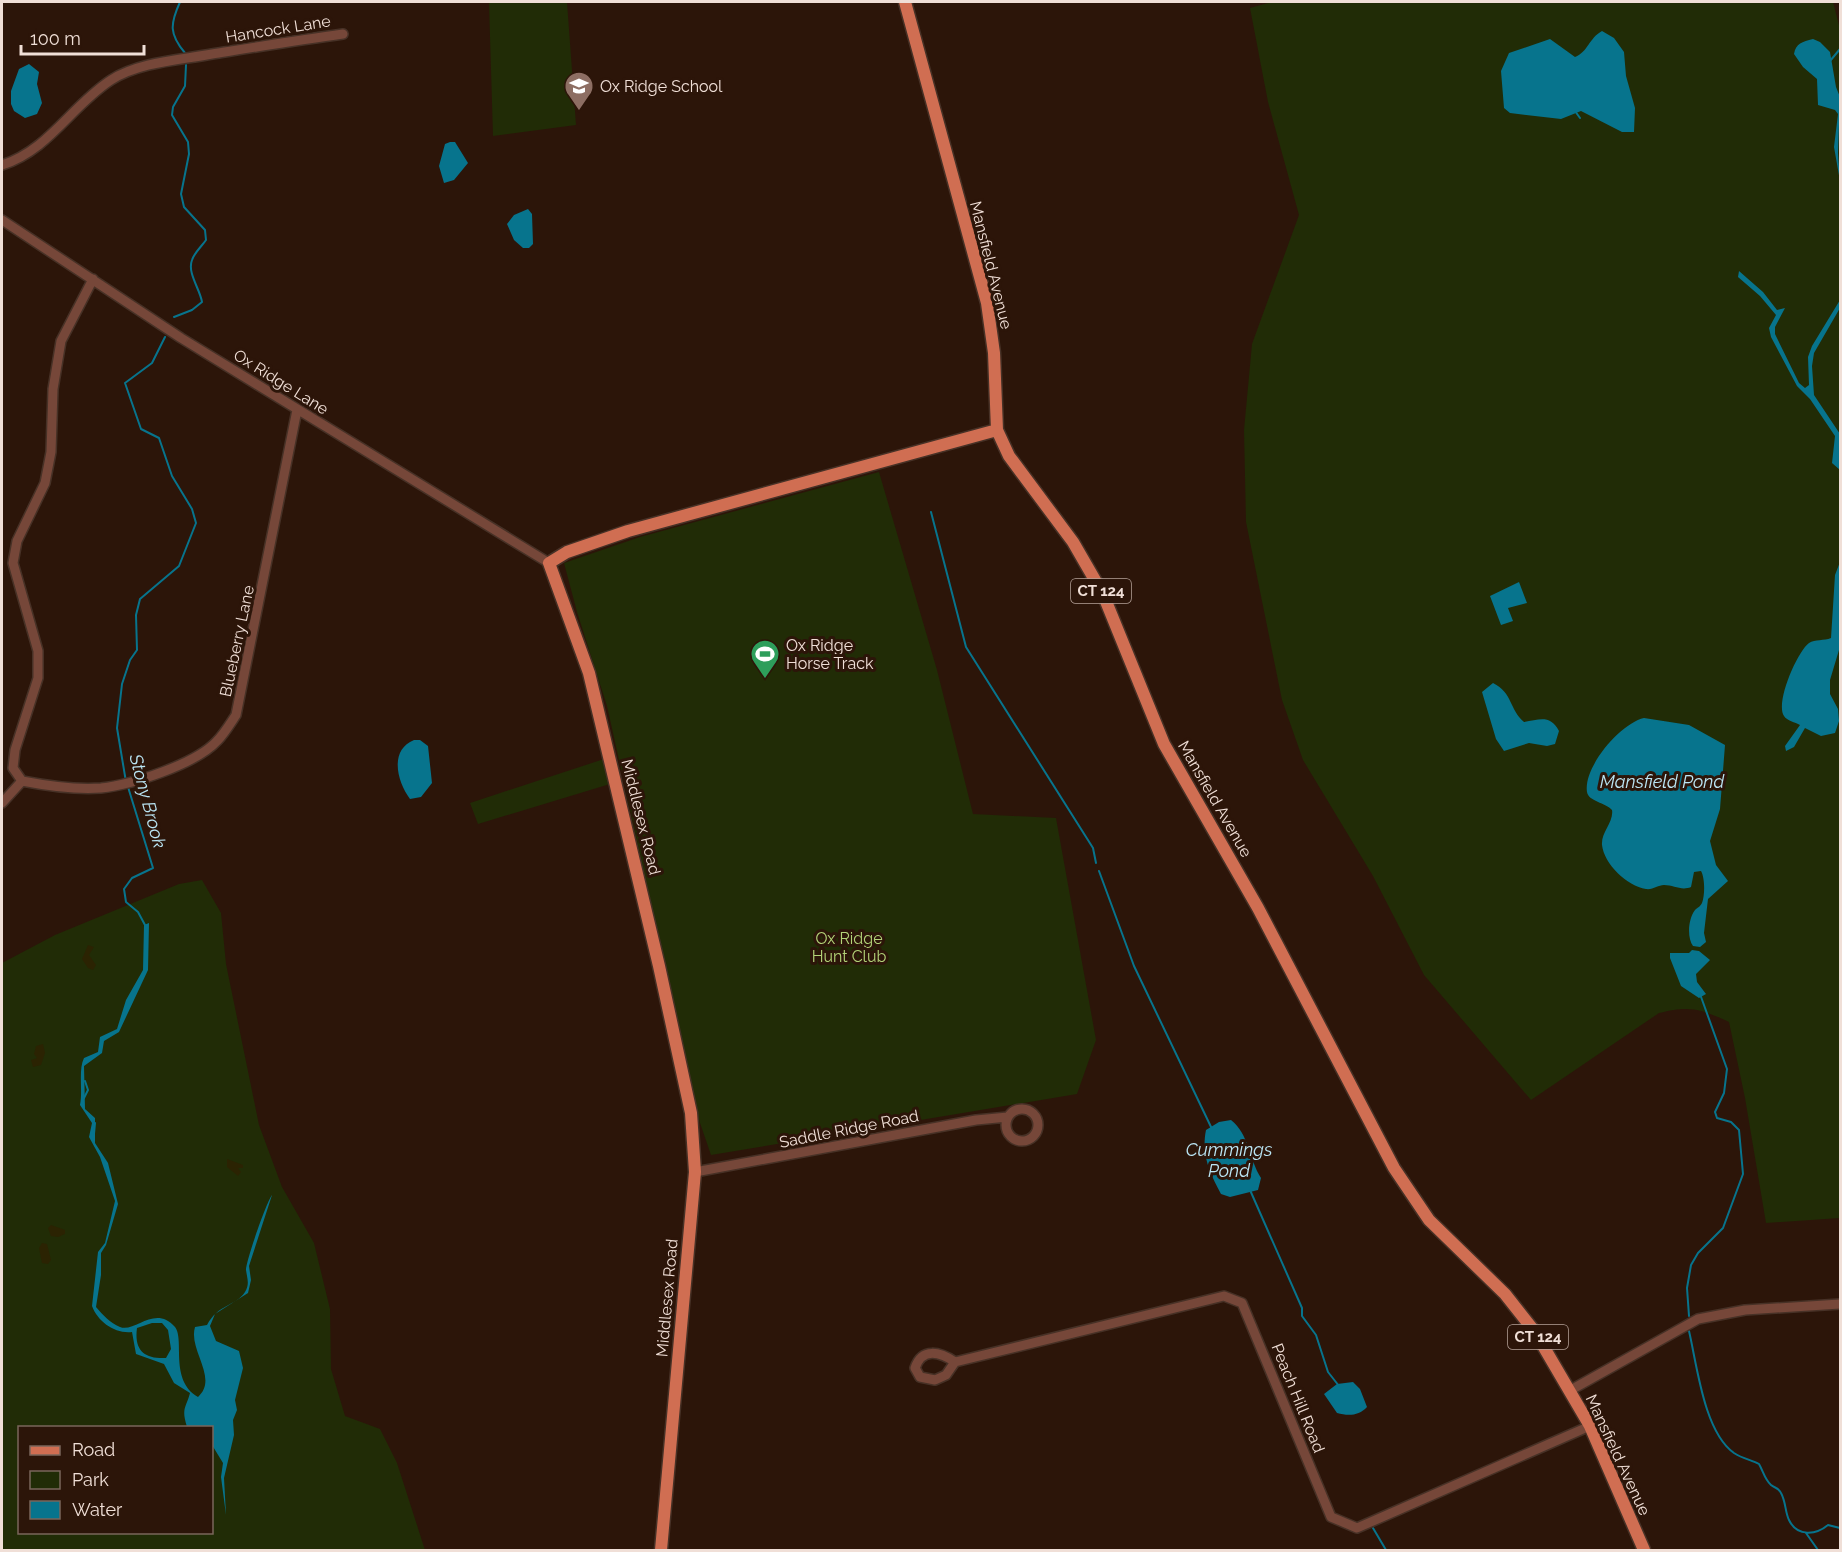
<svg xmlns="http://www.w3.org/2000/svg" width="1842" height="1552" viewBox="0 0 1842 1552" font-family="Raleway,sans-serif">
	<style>
		.green { fill: #212c06; fill-rule: evenodd }
		.sand { fill: #2b2302 }
		.water { fill: #07748d; fill-rule: evenodd }
		.lines { fill: none; stroke-linecap: round; stroke-linejoin: round }
		.stream { stroke: #07748d; stroke-width: 2 }
		.minor-casing { stroke: #473126; stroke-width: 12 }
		.major-casing { stroke: #473126; stroke-width: 15 }
		.minor { stroke: #764739; stroke-width: 9 }
		.major { stroke: #d06e52; stroke-width: 12 }
		.labels { text-anchor: middle; dominant-baseline: central; stroke-width: 6; stroke-linejoin: round; paint-order: stroke }
		.shield { fill: #2c1509; stroke: #b5a299; stroke-width: 1.5 }
		.shield-label { font-size: 15px; font-weight: bold; fill: #f0dfd7 }
		.street-label { font-size: 16px; fill: #f0dfd7; stroke: #2c1509 }
		.poi-label { font-size: 16px; fill: #f0dfd7; stroke: #2c1509; text-anchor: start }
		.park-label { font-size: 16px; fill: #b3d378; stroke: #2c1509 }
		.water-label { font-size: 18px; font-style: italic; fill: #bbe6f5; stroke: #2c1509 }
	</style>
	<rect width="100%" height="100%" fill="#2c1509"/>
	<path class="green" d="M501,2H567L576,125L493,136L489,3Z
		M1272,2H1833L1840,29V1218L1766,1223L1745,1098L1729,1022C1701,1009 1690,1005 1659,1013L1531,1100L1424,975L1373,876L1303,760L1282,700L1246,522L1244,430L1252,344L1299,215L1268,102L1250,8Z
		M879,472L937,670L973,814L1056,818L1096,1040L1077,1094L711,1155L699,1120L607,706L577,612L564,563L640,537Z
		M604,759L610,784L478,824L470,803Z
		M202,880L221,913L226,964L259,1125L282,1187L314,1243L330,1309L331,1369L345,1416L380,1429L397,1463L425,1550H2V963L55,935L179,884ZM20,1428H212V1532H20Z"/>
	<path class="sand" d="M88,945L94,947L89,955L96,965L93,970L88,968L82,959Z
		M43,1044L45,1053L41,1065L33,1067L31,1060L37,1058L34,1054L36,1046Z
		M227,1159L243,1165V1168H238L241,1172L238,1176L227,1167Z
		M51,1225L65,1230V1234L58,1237L51,1236L48,1228Z
		M42,1243L47,1244L51,1260L48,1264L42,1263L39,1248Z"/>
	<path class="water" d="M1602,31L1614,38L1624,52L1626,76L1635,108L1634,132H1622L1581,111L1561,119L1510,113L1504,108L1501,71L1509,53L1550,39L1575,57C1588,52 1589,38 1602,31Z
		M1813,39L1820,42L1830,52L1836,87L1840,97L1838,153L1840,181L1834,147L1838,114L1835,110L1818,105L1817,79L1803,67L1794,54C1796,43 1802,42 1813,39Z
		M29,64L39,72L37,84L42,103L37,114L25,118L14,111L11,104V91L19,69Z
		M450,142H455L468,163L454,180L444,183L439,166L445,144Z
		M528,209L532,214L533,244L529,248H523L514,240L507,224L514,215Z
		M1739,271L1763,292L1777,310L1785,308L1775,327V334L1799,383L1805,388L1809,385L1808,357L1812,346L1840,300V308L1814,353L1812,366L1814,395L1840,434V470L1832,463L1835,436L1810,399L1797,386L1771,337L1769,328L1776,315L1760,296L1738,277Z
		M1840,562L1839,650L1830,680V694L1838,709L1839,721L1835,733L1821,736L1805,728L1794,747L1786,751L1785,746L1800,725C1795,722 1787,721 1784,716C1775,703 1797,652 1809,643C1815,639 1824,641 1831,638L1835,575Z
		M1519,582L1527,603L1508,608L1513,621L1501,625L1490,596Z
		M1493,683C1513,693 1509,709 1524,722C1539,720 1550,714 1559,731L1555,744L1547,746L1529,743L1504,751L1496,739L1482,692Z
		M1644,718L1689,725L1725,745L1720,809L1710,841L1716,865L1728,881L1708,899L1704,933L1706,942L1700,947L1693,946C1687,938 1688,919 1695,910C1698,907 1700,907 1702,903C1705,895 1705,878 1701,871L1694,872L1691,887C1681,891 1674,885 1664,885C1658,885 1653,890 1646,889C1627,886 1604,864 1602,845C1601,832 1614,822 1612,810C1606,803 1588,801 1587,792C1583,767 1621,723 1644,718Z
		M414,740H420L428,746L432,783L421,797L410,799C397,782 389,750 414,740Z
		M149,923L148,970L119,1032L104,1041L102,1053L84,1066L85,1109L95,1118V1143L108,1163L118,1204L106,1245L101,1253V1275L96,1307C103,1315 110,1323 120,1327C135,1333 155,1304 175,1327C185,1340 169,1380 198,1397C219,1378 188,1350 195,1327L207,1325C218,1304 236,1306 245,1292C250,1284 247,1278 246,1270C246,1261 266,1203 272,1195L249,1266L251,1280L248,1293L215,1314L210,1326L216,1341L239,1351L243,1368L235,1400L237,1410L233,1420L234,1435L224,1478L226,1515L221,1477L223,1463L212,1445V1428L187,1427C181,1408 186,1408 190,1393L174,1383L164,1364L136,1354L132,1332C115,1334 98,1322 92,1306L98,1252L105,1243L115,1201L100,1157L89,1137L92,1123L80,1105C83,1091 78,1070 84,1058L98,1052L100,1037L117,1029L126,1000L143,970L144,925ZM152,1323H162L168,1330L171,1349L166,1358C144,1359 134,1350 137,1328Z
		M1692,950L1699,951L1710,960L1696,974L1697,982L1706,994L1699,998L1681,986L1670,958V953H1689Z
		M1231,1120C1249,1134 1249,1159 1261,1178L1258,1190L1230,1197L1221,1194C1210,1173 1201,1155 1206,1130L1219,1122Z
		M1353,1382L1360,1389L1367,1407C1359,1416 1348,1416 1337,1413L1324,1394L1337,1384Z"/>
	<g class="lines">
		<path class="stream" d="M180,2C170,24 169,34 185,53
			M1830,61L1840,49
			M1575,111L1580,118
			M174,317L192,310L202,302C200,289 187,273 192,260C194,253 202,246 206,240L205,230L184,207L181,194L189,154L188,142L172,115L173,107L185,86L186,65
			M931,512L966,647L1093,848L1096,863
			M126,782L117,728L122,684L130,660L137,650L136,615L140,599L179,566L196,523L192,509L172,476L159,438L141,429L125,383L152,363L165,337
			M128,787L153,868L132,878L124,889L126,902L138,912L145,925
			M1099,871L1134,966L1212,1129
			M84,1098L88,1090L85,1081
			M94,1134L95,1123
			M1250,1190L1302,1308V1316L1316,1335L1328,1372L1339,1386
			M1689,1316L1687,1288L1691,1265L1698,1253L1723,1228L1743,1174L1739,1130L1731,1122L1717,1118L1715,1112L1724,1093L1727,1069L1700,994
			M1689,1331C1697,1365 1704,1432 1734,1453C1743,1459 1752,1460 1759,1464C1763,1471 1765,1480 1771,1485C1776,1489 1778,1487 1781,1493C1786,1502 1785,1512 1789,1520C1797,1537 1816,1535 1828,1525L1840,1528
			M1373,1528L1386,1550
			M1806,1533L1818,1550"/>
		<g class="minor-casing">
			<path id="minor" d="M2,165C49,150 71,106 111,80C139,62 180,60 212,54C256,47 299,40 343,34
				M2,220L181,338L549,563
				M22,781C48,786 75,790 101,788C131,785 196,764 217,741C224,734 230,724 236,715L297,410
				M2,803L22,781L13,768L15,750L38,678V651L13,563L17,541L45,483L51,452L53,389L61,341L93,279
				M1006 1125a16 16 0 1 1 32 0a16 16 0 1 1-32 0Z
				M695,1172L976,1120L1008,1117
				M955,1362C940,1352 922,1347 915,1368L920,1377L935,1380L946,1375L955,1362L1224,1296L1242,1303L1331,1517L1357,1528L1590,1426
				M1569,1391L1698,1319L1745,1310L1840,1304"/>
		</g>
		<g class="major-casing">
			<path id="major" d="M905,2L987,303L994,353L997,430L1009,456L1073,542L1103,594L1164,744L1258,908L1394,1168L1429,1220L1505,1294L1535,1332L1590,1426L1644,1550
				M661,1550L695,1172L691,1113L659,966L589,673L549,563L567,552L628,531L997,430"/>
		</g>
		<use href="#minor" class="minor"/>
		<use href="#major" class="major"/>
	</g>
	<defs>
		<g id="school-pin" transform="scale(1.5)"><path d="M0 17L-7.5 6A9.5 9.5 0 1 1 7.5 6Z" fill="#8d6e63" stroke="#2c1509"/><path d="M0-5L7-2L0 1L-7-2ZM-4 1L0 2.5L4 1V4Q0 6-4 4Z" fill="#fff"/></g>
		<g id="stadium-pin" transform="scale(1.5)"><path d="M0 17L-7.5 6A9.5 9.5 0 1 1 7.5 6Z" fill="#2e9e5b" stroke="#2c1509"/><path d="M0-5a6.5 5 0 1 0 0 10a6.5 5 0 1 0 0-10ZM-3.5-1.8h7v3.6h-7Z" fill="#fff"/></g>
	</defs>
	<g fill-rule="evenodd">
		<use href="#school-pin" x="579" y="86"/>
		<use href="#stadium-pin" x="765" y="654"/>
	</g>
	<g class="labels">
		<g class="shield">
			<rect x="1071" y="579" width="60" height="24" rx="4.5"/>
			<rect x="1508" y="1325" width="60" height="24" rx="4.5"/>
		</g>
		<g class="shield-label">
			<text x="1101" y="591">CT 124</text>
			<text x="1538" y="1337">CT 124</text>
		</g>
		<g class="street-label">
			<text transform="translate(278 29) rotate(-9)">Hancock Lane</text>
			<text transform="translate(991 265) rotate(76)">Mansfield Avenue</text>
			<text transform="translate(281 382) rotate(32)">Ox Ridge Lane</text>
			<text transform="translate(237 641) rotate(-78)">Blueberry Lane</text>
			<text transform="translate(1215 799) rotate(60)">Mansfield Avenue</text>
			<text transform="translate(641 817) rotate(76)">Middlesex Road</text>
			<text transform="translate(849 1129) rotate(-11)">Saddle Ridge Road</text>
			<text transform="translate(667 1298) rotate(-85)">Middlesex Road</text>
			<text transform="translate(1298 1398) rotate(68)">Peach Hill Road</text>
			<text transform="translate(1618 1455) rotate(65)">Mansfield Avenue</text>
		</g>
		<g class="poi-label">
			<text x="600" y="86">Ox Ridge School</text>
			<text x="786" y="645">Ox Ridge<tspan x="786" dy="18">Horse Track</tspan></text>
		</g>
		<g class="park-label">
			<text x="849" y="938">Ox Ridge<tspan x="849" dy="18">Hunt Club</tspan></text>
		</g>
		<g class="water-label">
			<text x="1662" y="781">Mansfield Pond</text>
			<text transform="translate(148 801) rotate(75)">Stony Brook</text>
			<text x="1229" y="1149">Cummings<tspan x="1229" dy="21">Pond</tspan></text>
		</g>
	</g>
	<rect width="1842" height="1552" fill="none" stroke="#f0dfd7" stroke-width="6"/>
	<rect x="18" y="1426" width="195" height="108" fill="#2c1509" stroke="#7a665b" stroke-width="1.5"/>
	<rect x="30" y="1446" width="30" height="9" fill="#d06e52" stroke="#7a665b" stroke-width="1.5"/>
	<text x="72" y="1456" font-size="18" fill="#f0dfd7">Road</text>
	<rect x="30" y="1471" width="30" height="18" fill="#212c06" stroke="#7a665b" stroke-width="1.5"/>
	<text x="72" y="1486" font-size="18" fill="#f0dfd7">Park</text>
	<rect x="30" y="1501" width="30" height="18" fill="#07748d" stroke="#7a665b" stroke-width="1.5"/>
	<text x="72" y="1516" font-size="18" fill="#f0dfd7">Water</text>
	<path d="M21 45v9h123v-9" fill="none" stroke="#f0dfd7" stroke-width="3"/>
	<text x="30" y="45" font-size="18" fill="#f0dfd7" stroke="#2c1509" stroke-width="4.5" paint-order="stroke">100 m</text>
</svg>
